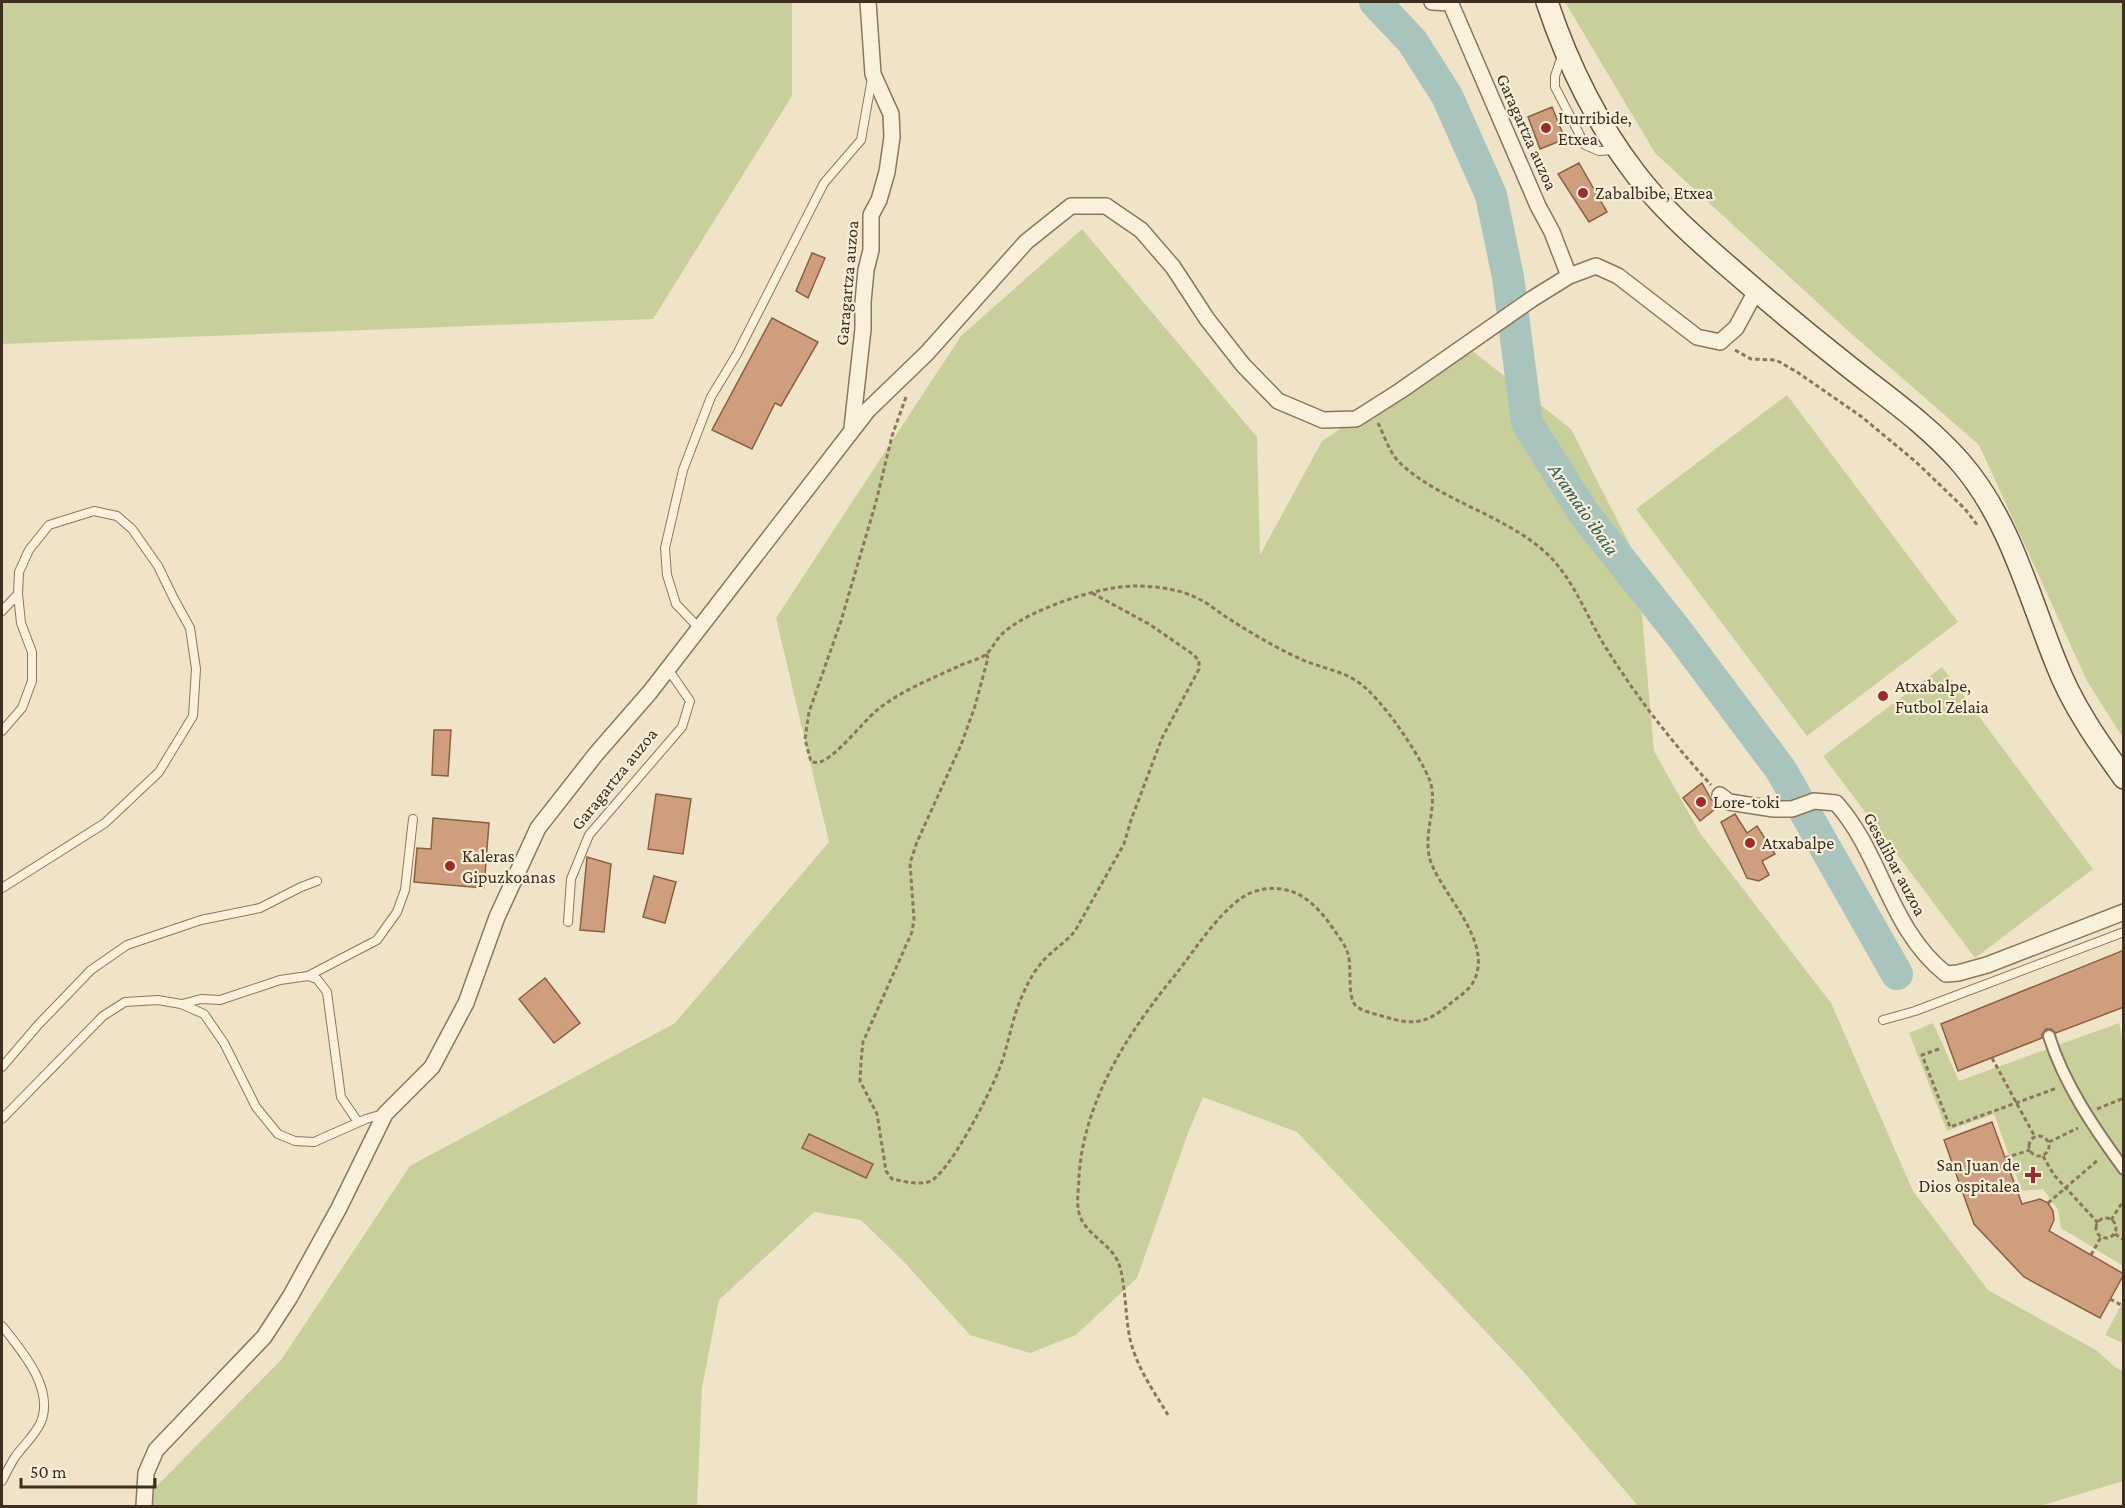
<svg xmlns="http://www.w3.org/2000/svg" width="2125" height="1508" viewBox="0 0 2125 1508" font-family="'Crimson Pro',serif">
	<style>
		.green { fill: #c9cf9b }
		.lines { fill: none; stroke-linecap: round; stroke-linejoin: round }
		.river { stroke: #a9c4bc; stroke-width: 32 }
		.building { fill: #cf9f7d; stroke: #8d5f41; stroke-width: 1.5 }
		.service-casing { stroke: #8d765c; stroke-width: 10 }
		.pedestrian-casing { stroke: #8d765c; stroke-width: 14 }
		.minor-casing { stroke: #8d765c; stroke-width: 18 }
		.secondary-casing { stroke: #6f573f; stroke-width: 24 }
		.path { stroke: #8d765c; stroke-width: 3; stroke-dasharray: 4.5 3; stroke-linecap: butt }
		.service { stroke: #faf1dc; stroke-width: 8 }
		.pedestrian { stroke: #faf1dc; stroke-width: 10 }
		.minor { stroke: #faf1dc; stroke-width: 15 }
		.secondary { stroke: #faf1dc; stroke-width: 21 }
		.poi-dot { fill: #9e2a2b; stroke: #f7eed8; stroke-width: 2 }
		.labels { text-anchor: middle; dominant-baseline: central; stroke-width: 4.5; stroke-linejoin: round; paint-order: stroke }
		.poi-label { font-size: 18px; fill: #3d2e20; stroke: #f7eed8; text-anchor: start }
		.street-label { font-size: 18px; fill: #3d2e20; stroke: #f7eed8 }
		.water-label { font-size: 20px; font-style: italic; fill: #2f5d5a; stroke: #f7eed8 }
	</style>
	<rect width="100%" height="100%" fill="#f0e4c8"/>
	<path class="green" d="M2,2H792V96L653,319L2,344Z
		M1565,2H2123V738L2087,681L1979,445L1846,329L1655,153Z
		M1082,229L1257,437L1260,555L1322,441L1465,345L1571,429L1637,559L1654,751L1700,833L1831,1003L1913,1191L1988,1290L2096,1350L2115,1367L2123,1371V1481L2040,1506H1638L1521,1369L1297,1132L1203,1097L1188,1133L1137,1278L1076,1335L1030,1353L970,1335L906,1264L861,1220L814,1212L719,1300L702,1387L697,1506H137L281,1360L410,1166L675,1023L829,842L776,618L961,336Z
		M1787,395L1958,622L1807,736L1636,509Z
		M1942,667L2093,869L1975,958L1823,756Z
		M1933,1023L1959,1081L2119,1023L2124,1047L2123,1266L2061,1228L2058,1210L2043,1189L2022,1191L1994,1114L1947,1131L1909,1033Z
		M2123,1302L2124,1343H2123L2105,1335Z"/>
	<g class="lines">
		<path class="river" d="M1375,2L1412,41L1447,96L1491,195L1508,277L1527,423L1585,515L1681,636L1781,770L1897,974"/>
	</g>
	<path class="building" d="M1552,107L1565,139L1540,149L1528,117Z
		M1579,163L1607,212L1589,222L1558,174Z
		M812,253L825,258L808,298L796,291Z
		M772,318L818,342L781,406L775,403L752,449L712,430Z
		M434,730H451L448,776L432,775Z
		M1702,783L1711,799L1719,806L1700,821L1683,798Z
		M656,794L691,799L683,854L648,849Z
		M1735,814L1747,833L1757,826L1775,854L1762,861L1769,875L1759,881L1747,878L1721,822Z
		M433,818L489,823L484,888L414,882L417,848L431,849Z
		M587,857L611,864L604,932L580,930Z
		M654,876L676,882L665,923L643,917Z
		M2124,950V1007L2056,1033L2051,1029H2046L2042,1034V1038L1958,1071L1941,1024Z
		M545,978L580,1023L554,1043L519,999Z
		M1992,1122L2022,1204L2040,1199L2048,1203L2053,1211L2054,1220L2049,1231L2124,1274L2100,1318L2024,1277L1974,1224L1944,1140Z
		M809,1134L873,1164L866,1178L802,1148Z"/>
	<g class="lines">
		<g class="service-casing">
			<path id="service" d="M1562,56L1555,76V87L1585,145L1599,151L1614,150
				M2,611L18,594
				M699,628L676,604L667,575L665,548L683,470L711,397L737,354L824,183L861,140L872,78
				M2,731L22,708L32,681V652L21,623L18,594L19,572L29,550L49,525L94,511L117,516L132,529L158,566L174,599L190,628L196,669L193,716L159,772L105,823L2,888
				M568,922L571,879L589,835L682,727L690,701L668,669
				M308,976L377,940L397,912L405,890L413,819
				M182,1004L201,999L220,1000L280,980L308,976L317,979L327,992L341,1097L358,1122
				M1883,1020L1915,1011L2124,932
				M2,1067L38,1025L91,970L127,945L201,920L260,908L301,887L317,881
				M2,1119L103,1016L125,1002L158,1000L181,1004L204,1014L224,1043L256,1107L278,1134L295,1141L314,1142L366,1119L383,1114
				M2,1326C22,1351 56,1390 40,1424C34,1436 23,1446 15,1457C10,1465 6,1473 2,1481"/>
		</g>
		<g class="pedestrian-casing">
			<path id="pedestrian" d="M2049,1036C2064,1084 2094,1128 2124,1169"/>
		</g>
		<g class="minor-casing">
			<path id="minor" d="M1432,2L1450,3
				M1450,2L1538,206L1552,232L1569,276
				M852,428L863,329V302L866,270L871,250V215L879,200L887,172L892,137L891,114L873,74L868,2
				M1720,795L1729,802L1774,809H1792L1814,801L1836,803C1882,854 1889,929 1946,974L1958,973L1987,965L2124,912
				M144,1506L146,1473L156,1450L264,1337L290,1297L339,1208L385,1114L432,1067L466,1003L497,917L538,828L596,754L650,692L868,410L927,353L1026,242L1071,206H1106L1141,230L1173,267L1207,319L1243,365L1278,401L1323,420L1356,419L1400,391L1532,299L1569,276L1596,266L1618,276L1697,337L1720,342L1736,328L1756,291"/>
		</g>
		<g class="secondary-casing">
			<path id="secondary" d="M1547,2C1567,62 1596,122 1635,173C1660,206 1691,234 1722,261C1763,297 1805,332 1848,366C1887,397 1928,425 1961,463C2010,520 2028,594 2056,663C2072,705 2098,742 2124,778"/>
		</g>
		<path class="path" d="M1735,350L1751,359L1776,360L1797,372L1862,417L1916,462L1965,509L1978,526
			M906,397L892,436L876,502L841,621L809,712L805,739L811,762C814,762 817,763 820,762C836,757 862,723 876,711C900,691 931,679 959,666C967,662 978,660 985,655C992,650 996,639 1003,633C1030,609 1099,586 1135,586C1156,586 1180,589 1199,599C1210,604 1220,614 1231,620C1254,635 1280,650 1305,661C1323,668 1342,671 1358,682C1381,697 1420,755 1430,781C1439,808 1420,838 1432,865C1446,899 1496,946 1472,984C1467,992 1458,997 1451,1003C1426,1024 1414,1026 1382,1016C1374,1014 1362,1011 1356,1006C1346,996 1353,965 1347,951C1344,943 1337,934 1332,927C1313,899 1288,880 1253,892C1226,901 1194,951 1176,974C1129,1031 1084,1100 1079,1176C1079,1188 1076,1201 1079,1213C1084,1234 1112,1244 1119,1264C1126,1286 1125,1316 1130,1339C1137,1368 1153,1390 1168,1415
			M1378,423C1384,435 1390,454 1400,463C1439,500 1502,514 1544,551C1572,576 1584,611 1603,643C1634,694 1671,741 1711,785
			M986,654L988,658L975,706L961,745L917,842L910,863L914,919L912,932L863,1042L861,1062L860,1081L877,1114L886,1171L892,1179C903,1181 916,1185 928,1182C947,1178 990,1093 998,1072C1009,1046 1011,1019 1023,994C1029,980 1037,966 1048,956C1057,947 1067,941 1075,931L1124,844L1131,820L1162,738L1199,669V661L1194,655L1149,624L1092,593
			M1939,1049L1922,1055L1950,1127L2057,1088
			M1992,1058L2035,1137
			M2097,1109L2124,1098
			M2029 1146a10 10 0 1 1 20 0a10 10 0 1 1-20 0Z
			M2049,1142L2078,1128
			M2043,1156L2054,1175L2098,1223
			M2005,1158L2030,1150
			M2048,1203L2099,1159
			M2096 1228a10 10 0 1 1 20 0a10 10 0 1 1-20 0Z
			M2111,1220L2124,1200
			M2115,1234L2124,1240
			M2091,1255L2101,1237
			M2110,1299L2123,1306L2124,1304"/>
		<use href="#service" class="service"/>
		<use href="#pedestrian" class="pedestrian"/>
		<use href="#minor" class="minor"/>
		<use href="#secondary" class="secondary"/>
	</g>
	<g class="poi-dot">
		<circle cx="1546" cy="128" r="6"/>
		<circle cx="1583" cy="193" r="6"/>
		<circle cx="1883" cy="696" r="6"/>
		<circle cx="1701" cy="802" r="6"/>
		<circle cx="1750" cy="843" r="6"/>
		<circle cx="450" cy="866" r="6"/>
		<path d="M2030 1166h6v6h6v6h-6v6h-6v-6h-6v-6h6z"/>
	</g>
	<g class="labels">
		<g class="poi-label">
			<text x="1558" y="118">Iturribide,<tspan x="1558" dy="21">Etxea</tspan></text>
			<text x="1595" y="193">Zabalbibe, Etxea</text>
			<text x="1895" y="686">Atxabalpe,<tspan x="1895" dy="21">Futbol Zelaia</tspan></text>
			<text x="1713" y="802">Lore-toki</text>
			<text x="1762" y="843">Atxabalpe</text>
			<text x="462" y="856">Kaleras<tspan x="462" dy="21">Gipuzkoanas</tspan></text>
			<text x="2020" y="1165" text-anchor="end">San Juan de<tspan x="2020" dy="21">Dios ospitalea</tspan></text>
		</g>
		<g class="street-label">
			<text transform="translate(1527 132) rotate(66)">Garagartza auzoa</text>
			<text transform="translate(847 283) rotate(-85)">Garagartza auzoa</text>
			<text transform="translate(614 779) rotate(-51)">Garagartza auzoa</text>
			<text transform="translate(1895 864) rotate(62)">Gesalibar auzoa</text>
		</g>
		<g class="water-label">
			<text transform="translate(1584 509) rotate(55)">Aramaio ibaia</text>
		</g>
	</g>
	<rect width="2125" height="1508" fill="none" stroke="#3d2e20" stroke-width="6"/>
	<path d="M21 1478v9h134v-9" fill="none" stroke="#3d2e20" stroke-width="3"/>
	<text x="30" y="1478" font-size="18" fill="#3d2e20" stroke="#f7eed8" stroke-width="4.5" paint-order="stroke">50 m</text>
</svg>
